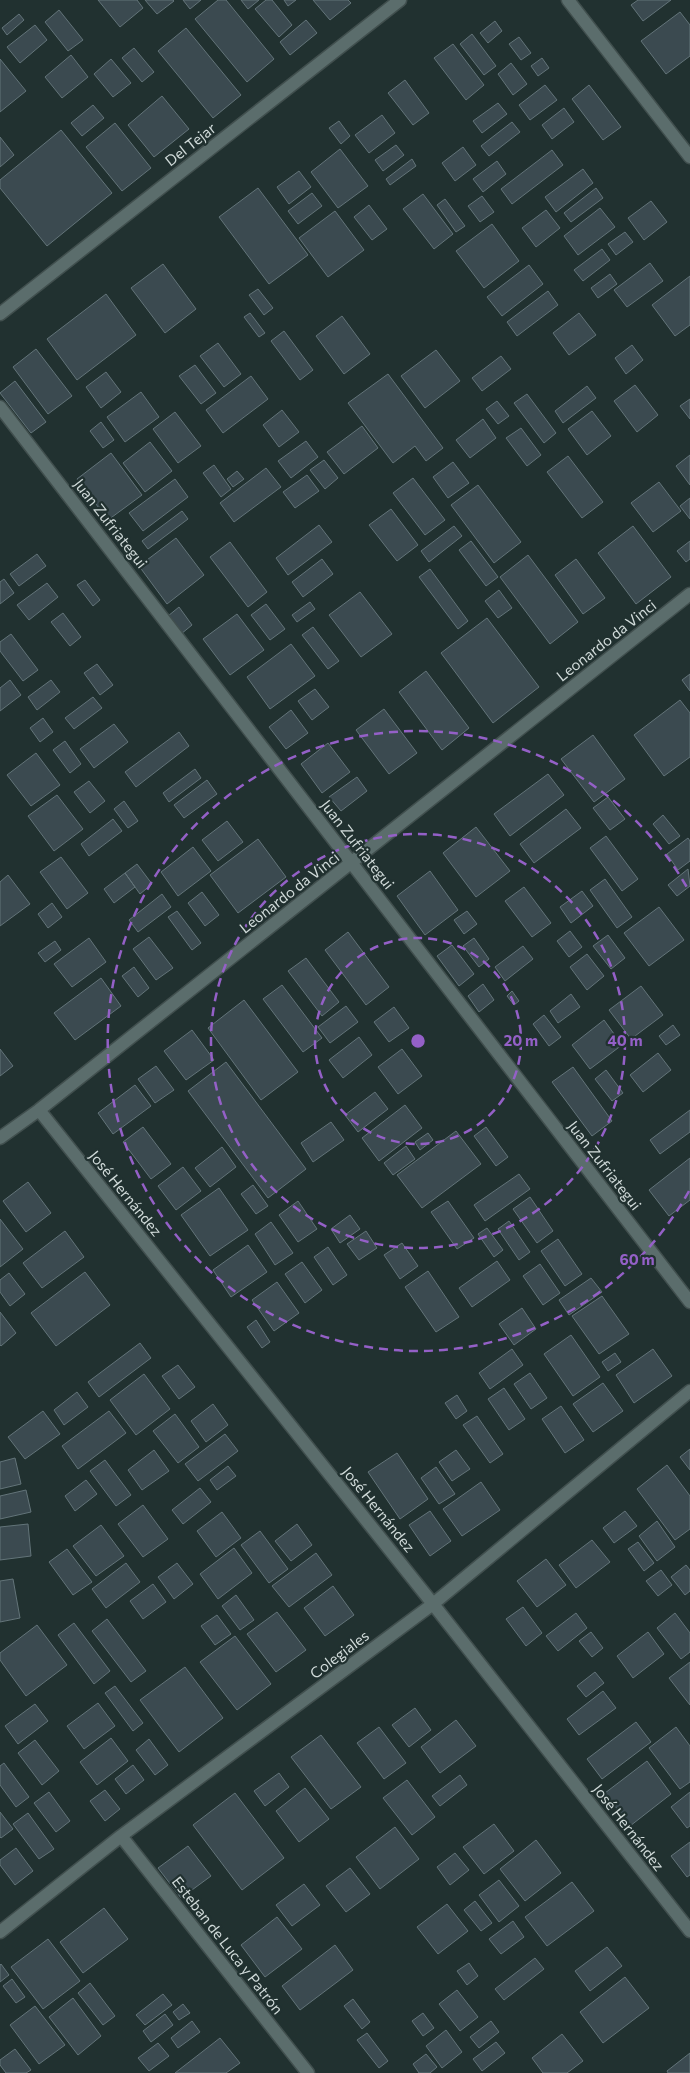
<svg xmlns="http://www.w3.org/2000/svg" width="690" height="2073" viewBox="0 0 690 2073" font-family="Commissioner,sans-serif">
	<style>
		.building { fill: #3b4a50; stroke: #637479 }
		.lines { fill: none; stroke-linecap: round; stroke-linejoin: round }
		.street-casing { stroke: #414f4e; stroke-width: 15 }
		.street { stroke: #5b6d6c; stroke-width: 12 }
		.ring { fill: none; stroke: #9460c7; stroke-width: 2.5; stroke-dasharray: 9 6 }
		.labels { text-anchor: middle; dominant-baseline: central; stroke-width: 4.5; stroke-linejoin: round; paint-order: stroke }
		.street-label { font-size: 15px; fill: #d0dad9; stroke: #213130 }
		.centre { fill: #9460c7; stroke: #213130; stroke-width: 2.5 }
		.ring-label { font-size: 15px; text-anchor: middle; font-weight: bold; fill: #9460c7; stroke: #213130; stroke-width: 4.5; stroke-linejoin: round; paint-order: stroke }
	</style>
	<rect width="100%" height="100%" fill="#213130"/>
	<path class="building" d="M98,0H137L143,8L120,27Z
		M145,0H173L174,1L157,14Z
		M183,0H201L190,9Z
		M218,0H226L274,59L247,82L195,19Z
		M241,0H259L248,9Z
		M266,0H272L292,25L279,37L255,9Z
		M284,0H296L288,6Z
		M313,0H348L351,3L330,20Z
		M638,0H671L643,21L631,5Z
		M59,10L83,40L68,51L45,22Z
		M680,12L690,25V56L666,74L641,41Z
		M19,14L24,20L7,35L2,28Z
		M306,20L317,33L290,55L280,42Z
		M495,21L502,31L488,43L480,33Z
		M35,25L47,40L20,63L7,47Z
		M186,28L241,95L213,118L158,51Z
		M472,34L496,66L484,75L460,44Z
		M519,37L531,53L521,60L509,44Z
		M453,44L484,85L466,100L434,58Z
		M134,48L154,72L142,82L122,58Z
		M71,55L88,77L62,98L45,77Z
		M542,58L549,68L538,76L531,66Z
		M0,59L26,91L0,112Z
		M111,59L131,83L113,97L94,74Z
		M511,63L527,84L513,95L498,74Z
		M405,80L429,113L413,125L388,93Z
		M545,85L557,100L530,120L519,105Z
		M589,85L621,127L603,140L572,99Z
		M162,96L189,129L154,157L128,125Z
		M498,103L507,114L482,133L473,121Z
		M93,105L104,118L82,136L71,123Z
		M564,108L574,122L552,139L542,125Z
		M382,115L395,133L369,153L355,135Z
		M339,121L350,136L341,144L329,128Z
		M512,122L520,132L489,156L481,146Z
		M115,123L151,168L122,191L86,147Z
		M61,130L112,193L47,246L0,188V180Z
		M0,137L14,155L0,167Z
		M396,145L404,155L383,171L375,160Z
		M463,147L476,165L455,181L442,163Z
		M340,149L368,186L338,208L311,172Z
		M552,150L563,165L512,204L501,189Z
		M412,159L416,166L390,185L386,179Z
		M497,161L506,174L483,192L473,179Z
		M583,169L593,183L556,212L545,197Z
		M299,171L311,187L289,204L277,187Z
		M258,188L308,255L269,284L219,217Z
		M596,188L603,198L571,222L564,213Z
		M312,193L322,206L298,224L288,211Z
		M423,194L453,234L434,249L403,209Z
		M482,196L494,212L480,222L468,206Z
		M445,199L465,226L456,232L437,205Z
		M651,201L667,222L644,240L628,218Z
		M369,205L387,229L372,240L354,217Z
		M600,208L615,227L578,255L564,236Z
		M546,210L560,228L536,247L522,228Z
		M335,211L364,250L328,277L299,238Z
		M492,224L519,261L484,288L456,251Z
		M625,232L633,242L616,255L608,244Z
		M602,249L610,260L583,281L574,270Z
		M650,263L663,281L627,307L614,290Z
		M163,264L196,309L165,333L131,288Z
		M529,265L543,284L502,316L487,297Z
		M610,274L617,284L598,298L591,288Z
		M690,276V325L675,336L652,305Z
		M258,289L273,308L264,315L249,295Z
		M548,291L558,305L517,336L507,322Z
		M106,294L136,335L77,380L47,339Z
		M250,313L265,333L259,337L244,317Z
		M579,313L596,335L569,355L553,333Z
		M342,316L370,354L344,374L316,336Z
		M284,331L313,370L300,380L271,341Z
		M218,343L241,374L224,387L200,356Z
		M632,345L643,360L626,374L615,358Z
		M36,349L72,396L48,414L13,367Z
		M436,350L460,381L425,408L401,376Z
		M501,356L511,369L482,391L472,378Z
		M195,365L216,393L201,404L179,376Z
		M106,372L121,392L101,408L86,387Z
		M388,374L443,448L426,461L415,446L393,463L348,403Z
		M251,376L268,399L223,433L206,410Z
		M15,381L46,422L31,433L0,393Z
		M635,385L658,415L637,432L614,401Z
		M587,386L596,398L563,423L555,411Z
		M141,392L159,417L125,442L107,417Z
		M527,394L556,433L544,443L514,403Z
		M690,399V419L680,406Z
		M497,401L509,416L498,424L486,409Z
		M282,410L299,432L279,447L263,425Z
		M592,411L611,436L587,455L568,429Z
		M175,412L201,446L178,463L153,429Z
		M483,419L496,438L470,458L456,440Z
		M101,422L114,440L103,448L90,431Z
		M362,426L378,448L344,474L327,452Z
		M521,428L541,455L527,466L506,438Z
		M306,441L318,457L291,478L278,461Z
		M150,442L172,471L145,492L123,463Z
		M111,453L142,495L108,520L77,479Z
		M690,455V485L676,466Z
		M568,456L603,502L582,518L547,472Z
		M324,460L338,478L325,489L310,470Z
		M453,462L469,483L448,498L433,477Z
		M214,465L231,489L221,497L203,473Z
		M266,468L281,487L234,522L220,503Z
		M237,471L244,479L233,487L227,479Z
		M307,475L319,491L295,508L283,492Z
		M413,478L445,520L425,535L393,493Z
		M175,479L188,497L143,531L129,513Z
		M659,482L681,511L653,532L631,503Z
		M478,485L521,542L494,563L451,505Z
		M690,498V519L680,506Z
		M391,509L418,545L397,561L369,525Z
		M182,511L188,519L148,549L142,541Z
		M319,525L332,542L288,575L276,558Z
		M454,526L462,536L429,562L421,551Z
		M633,526L671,577L636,604L598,553Z
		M176,538L204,575L167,604L139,566Z
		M471,541L498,577L486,586L459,550Z
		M690,541V559L686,562L677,551Z
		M230,542L267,592L248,607L210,557Z
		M37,554L46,566L19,586L10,574Z
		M528,555L578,622L550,644L500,577Z
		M322,559L333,574L303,597L292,582Z
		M576,559L605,598L583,614L555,575Z
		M430,569L468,621L458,629L419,577Z
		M4,579L14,593L0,604V582Z
		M85,580L100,600L93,606L77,585Z
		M47,583L58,597L29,620L17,605Z
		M499,590L512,608L498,618L485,601Z
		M360,592L392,634L361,657L329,615Z
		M310,602L315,609L297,622L292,615Z
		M266,604L285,629L270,640L251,615Z
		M179,607L192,625L181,634L168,616Z
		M63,613L81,637L70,646L51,622Z
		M237,614L264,650L230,675L203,639Z
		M487,618L539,687L493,723L441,653Z
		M313,627L339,661L328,669L302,635Z
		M11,634L38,670L23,681L0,651V642Z
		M291,644L315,676L270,709L247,677Z
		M97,664L113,685L100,695L84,673Z
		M426,671L469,728L442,750L399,692Z
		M690,674V691L682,680Z
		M10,680L21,695L0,711V688Z
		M51,680L60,692L37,710L28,697Z
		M315,689L329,707L312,720L298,701Z
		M93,697L102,708L74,729L65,718Z
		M680,700L690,713V757L664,776L634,735Z
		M384,709L417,753L389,774L356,730Z
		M291,710L308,733L286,749L269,727Z
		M43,718L53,732L40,742L30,728Z
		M114,724L128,742L94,768L80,749Z
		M179,732L189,746L136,787L125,772Z
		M593,735L625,779L594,802L561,759Z
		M65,741L81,764L70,773L53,750Z
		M328,743L350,772L322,793L301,764Z
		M36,753L60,785L31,806L7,775Z
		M195,769L201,778L169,802L163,793Z
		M548,774L564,795L510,836L494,814Z
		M357,777L367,791L341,811L329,797Z
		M207,780L217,794L184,818L174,805Z
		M89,781L105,801L90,813L74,792Z
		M57,795L83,829L54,851L28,816Z
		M608,797L625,819L610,830L593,808Z
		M124,801L138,821L128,828L114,809Z
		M566,809L581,828L534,863L520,844Z
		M663,815L680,836L669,844L653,824Z
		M113,819L122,831L89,856L81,844Z
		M227,821L243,842L218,861L202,840Z
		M476,827L510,871L476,897L443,853Z
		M606,836L638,879L622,891L590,848Z
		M688,838L690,841V861L678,870L667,854Z
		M258,839L286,877L238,913L210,875Z
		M193,847L211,871L178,896L161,872Z
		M61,857L88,893L67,909L40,872Z
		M137,864L152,884L140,894L125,873Z
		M688,869L690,886L677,896L668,885Z
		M430,871L458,910L425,935L397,896Z
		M125,873L135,887L114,903L104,889Z
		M8,875L30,904L0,926V882Z
		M605,879L632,917L617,928L590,890Z
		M524,887L551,923L532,937L505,901Z
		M582,891L593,906L571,923L560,907Z
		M202,892L219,915L205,926L188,903Z
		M162,894L171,907L138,932L129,920Z
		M52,903L62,917L48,928L38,914Z
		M659,907L684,940L649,966L624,933Z
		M177,911L201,943L192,950L168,917Z
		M467,911L477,924L464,934L454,920Z
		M570,931L582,947L569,957L557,941Z
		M348,932L389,987L366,1005L325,950Z
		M608,935L625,958L611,969L593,946Z
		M149,937L173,968L156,980L133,949Z
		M89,938L106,962L72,987L54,964Z
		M474,938L489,959L479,967L463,946Z
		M55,941L61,950L45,962L38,953Z
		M452,945L474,974L459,986L437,956Z
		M523,946L533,959L505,981L495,967Z
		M587,954L604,976L587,990L570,967Z
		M306,958L339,1002L322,1016L288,971Z
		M134,967L149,988L138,997L122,976Z
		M101,978L121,1006L75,1040L54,1013Z
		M483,984L494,1000L479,1012L468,996Z
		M282,985L322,1038L303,1052L263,999Z
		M641,986L663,1015L631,1039L609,1010Z
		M512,991L519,1001L514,1005L507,996Z
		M571,994L580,1007L558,1023L550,1011Z
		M244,1000L298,1072L261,1100L208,1028Z
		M346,1006L358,1022L330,1043L318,1027Z
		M394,1007L409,1028L389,1042L374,1022Z
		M544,1015L561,1037L549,1046L533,1024Z
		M604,1020L622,1045L590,1069L572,1045Z
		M673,1025L680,1035L666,1045L659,1036Z
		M192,1030L214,1060L186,1080L164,1051Z
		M359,1037L372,1055L343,1078L329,1060Z
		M0,1049L13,1066L0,1076Z
		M402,1049L422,1076L398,1094L378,1067Z
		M658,1053L671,1070L643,1092L630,1075Z
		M226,1062L306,1169L268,1198L188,1091Z
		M156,1066L174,1090L155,1103L138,1079Z
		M573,1067L612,1121L592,1136L552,1082Z
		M606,1070L623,1093L612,1101L595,1079Z
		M135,1085L151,1106L113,1134L98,1113Z
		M375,1092L388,1109L358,1132L345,1115Z
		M405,1105L422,1128L379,1161L362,1138Z
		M690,1110V1132L660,1154L650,1140Z
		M331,1122L344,1140L313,1162L301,1143Z
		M143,1127L171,1164L151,1179L123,1142Z
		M486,1127L508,1157L496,1166L474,1136Z
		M456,1131L481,1164L422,1208L397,1175Z
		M428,1133L433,1140L420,1150L415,1142Z
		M406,1146L415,1159L393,1175L384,1163Z
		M222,1147L236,1167L210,1187L195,1168Z
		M690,1158V1200L669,1216L649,1190Z
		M183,1167L201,1191L176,1210L158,1186Z
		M519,1174L530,1189L485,1221L474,1205Z
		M28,1182L51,1213L26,1232L3,1201Z
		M253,1185L268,1206L256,1214L241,1194Z
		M219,1188L248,1230L210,1256L181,1215Z
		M530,1197L553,1231L537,1243L513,1209Z
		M298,1201L317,1229L298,1242L279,1215Z
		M448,1201L474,1238L457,1249L431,1212Z
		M350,1215L360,1229L340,1243L331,1229Z
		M0,1219L23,1249L0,1267Z
		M509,1221L530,1252L519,1260L498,1229Z
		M271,1222L293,1253L275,1265L255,1234Z
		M487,1228L503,1250L494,1257L478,1234Z
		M65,1231L84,1257L42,1288L23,1263Z
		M366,1231L377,1248L359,1260L347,1244Z
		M558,1239L582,1274L565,1286L541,1251Z
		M402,1243L418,1266L400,1279L384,1255Z
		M248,1245L267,1272L231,1297L213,1270Z
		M328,1247L347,1275L333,1285L314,1257Z
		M497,1261L510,1280L472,1307L459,1288Z
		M302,1262L322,1290L305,1303L285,1274Z
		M540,1264L560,1293L543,1305L523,1276Z
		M428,1271L459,1317L436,1332L405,1287Z
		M85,1272L110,1305L56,1346L31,1313Z
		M9,1273L25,1294L10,1306L0,1292V1280Z
		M591,1278L602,1292L569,1315L559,1300Z
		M277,1282L299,1313L274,1331L252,1300Z
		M602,1296L629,1334L599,1354L572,1316Z
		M522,1308L536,1329L514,1345L499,1324Z
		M0,1312L16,1333L1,1346L0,1345Z
		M256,1320L270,1342L262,1348L247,1327Z
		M571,1335L600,1377L573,1396L544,1354Z
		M140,1343L151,1358L99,1397L88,1382Z
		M512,1349L523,1365L490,1389L479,1373Z
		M653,1349L672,1376L634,1403L616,1375Z
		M615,1353L621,1362L608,1371L602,1362Z
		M178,1365L195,1387L179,1399L162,1376Z
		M530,1373L547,1398L531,1409L514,1384Z
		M144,1374L170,1409L136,1435L110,1400Z
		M603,1383L623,1411L593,1432L573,1404Z
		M504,1388L525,1419L509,1430L488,1399Z
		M77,1392L88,1407L64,1425L54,1410Z
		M457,1395L467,1411L456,1419L445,1403Z
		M213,1404L228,1425L206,1442L191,1421Z
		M561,1406L584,1440L565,1453L542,1419Z
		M43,1411L60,1434L25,1459L8,1437Z
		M109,1411L126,1433L78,1469L62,1446Z
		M175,1414L199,1447L178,1463L153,1431Z
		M477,1416L503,1454L490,1463L463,1425Z
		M225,1434L238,1451L198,1481L185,1464Z
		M690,1449V1470L680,1457Z
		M154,1450L169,1471L142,1490L128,1470Z
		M456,1450L470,1469L452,1481L439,1462Z
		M397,1453L428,1499L400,1519L368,1472Z
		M15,1458L21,1484L0,1489V1462Z
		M105,1460L131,1495L116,1506L90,1471Z
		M667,1465L690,1496V1529L675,1540L637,1489Z
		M228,1466L236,1476L217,1490L210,1480Z
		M436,1467L455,1494L439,1504L421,1478Z
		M86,1480L97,1494L75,1511L65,1496Z
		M481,1482L500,1510L462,1536L443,1509Z
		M200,1488L211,1502L183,1524L172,1510Z
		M26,1490L31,1512L0,1519V1496Z
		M143,1505L168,1539L143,1557L118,1524Z
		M430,1511L451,1541L430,1556L409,1525Z
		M625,1511L637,1526L614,1543L603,1528Z
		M222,1512L241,1538L216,1557L197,1531Z
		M657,1521L675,1547L657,1561L639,1536Z
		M28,1524L31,1556L0,1560V1527Z
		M297,1524L312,1545L291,1561L275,1541Z
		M101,1525L124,1556L96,1576L73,1546Z
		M260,1531L288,1569L269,1583L241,1545Z
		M592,1540L610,1562L576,1588L559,1565Z
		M638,1542L654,1563L644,1571L628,1549Z
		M234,1548L252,1573L218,1599L200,1574Z
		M67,1549L92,1582L73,1595L49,1562Z
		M316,1553L332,1575L289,1607L272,1586Z
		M546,1559L566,1585L537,1607L517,1581Z
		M126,1563L140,1582L106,1608L92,1589Z
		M177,1563L193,1584L174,1599L158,1577Z
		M686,1565L690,1570V1591L685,1595L671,1577Z
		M661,1570L672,1585L658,1596L646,1581Z
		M13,1579L20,1618L0,1622V1581Z
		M153,1584L166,1602L143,1619L130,1601Z
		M333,1586L354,1615L325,1636L304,1608Z
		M236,1595L254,1620L240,1630L222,1606Z
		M523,1607L542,1633L526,1646L506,1619Z
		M277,1612L306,1650L276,1672L247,1634Z
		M576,1613L587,1628L558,1651L546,1636Z
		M675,1613L690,1633V1652L681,1659L657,1628Z
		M217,1615L231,1634L215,1645L201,1626Z
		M107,1619L146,1671L131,1682L92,1631Z
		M74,1623L110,1671L94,1684L58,1635Z
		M37,1625L67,1665L26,1696L0,1660V1653Z
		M591,1632L603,1648L592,1657L579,1641Z
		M648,1632L664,1654L633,1678L617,1656Z
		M235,1636L271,1684L237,1710L200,1662Z
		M690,1662V1705L669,1678Z
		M185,1667L223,1718L179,1752L140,1700Z
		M595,1672L604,1683L586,1697L577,1686Z
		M115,1686L143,1723L133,1731L105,1693Z
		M603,1691L616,1708L579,1735L567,1719Z
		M98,1703L115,1726L84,1749L67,1726Z
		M35,1704L48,1721L18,1744L5,1726Z
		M415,1708L431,1730L409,1747L392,1725Z
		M456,1720L476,1746L440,1773L421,1747Z
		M636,1722L651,1742L602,1779L587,1759Z
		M379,1727L406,1763L384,1779L357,1743Z
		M676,1727L690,1746V1782L680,1789L649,1748Z
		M321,1735L361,1787L331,1809L291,1757Z
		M111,1738L128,1761L97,1785L80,1762Z
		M149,1739L168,1765L155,1775L136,1750Z
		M35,1740L59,1771L42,1785L18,1753Z
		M647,1761L671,1794L630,1826L605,1793Z
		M4,1763L29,1797L16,1807L0,1785V1766Z
		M133,1765L144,1780L126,1794L115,1779Z
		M279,1773L289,1787L265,1806L254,1791Z
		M460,1775L467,1785L440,1806L432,1796Z
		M407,1780L435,1817L412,1835L383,1798Z
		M305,1788L329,1819L299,1842L276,1811Z
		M105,1790L120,1809L105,1821L90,1801Z
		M49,1792L70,1821L56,1832L34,1803Z
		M690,1792V1826L687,1828L671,1807Z
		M235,1793L284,1858L242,1890L193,1825Z
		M0,1812L13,1829L1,1838L0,1837Z
		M28,1813L54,1849L39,1859L13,1824Z
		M494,1824L514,1851L484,1874L463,1847Z
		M395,1827L419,1859L380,1889L356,1857Z
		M536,1840L561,1873L525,1901L500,1869Z
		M690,1842V1875L687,1877L671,1856Z
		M188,1846L211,1876L181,1898L158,1868Z
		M16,1848L33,1871L15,1885L0,1865V1860Z
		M455,1853L469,1870L450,1885L437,1867Z
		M350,1868L370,1894L346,1912L326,1886Z
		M499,1880L519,1906L499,1922L479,1895Z
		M572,1882L594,1911L547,1946L525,1917Z
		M304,1884L320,1905L292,1926L276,1905Z
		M475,1901L492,1923L481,1931L464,1910Z
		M447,1904L468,1931L438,1954L417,1927Z
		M104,1908L128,1939L83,1973L60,1942Z
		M277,1917L302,1949L265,1977L241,1945Z
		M513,1921L524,1937L501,1954L489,1939Z
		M48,1939L80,1981L43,2009L11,1967Z
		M335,1945L353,1970L300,2010L282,1986Z
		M607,1947L622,1966L590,1991L575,1971Z
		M535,1958L544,1969L504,2000L495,1989Z
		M469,1963L478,1976L467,1985L457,1971Z
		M1,1964L9,1975L0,1982V1965Z
		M625,1977L649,2008L603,2043L580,2012Z
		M12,1979L25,1997L16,2003L3,1986Z
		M90,1983L115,2016L103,2025L78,1993Z
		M457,1990L478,2017L460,2031L439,2004Z
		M163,1994L172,2005L145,2025L136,2015Z
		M73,1998L101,2036L78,2055L49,2017Z
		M353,1999L370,2022L362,2029L344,2006Z
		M183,2004L190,2013L179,2020L173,2012Z
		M35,2006L65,2045L39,2064L10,2025Z
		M423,2013L434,2028L423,2036L412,2021Z
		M165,2014L173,2025L151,2042L143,2031Z
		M192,2021L200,2032L178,2048L171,2038Z
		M491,2021L499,2032L479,2048L470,2037Z
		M446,2030L462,2052L442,2068L426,2046Z
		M367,2033L388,2061L379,2068L357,2040Z
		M562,2034L583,2061L567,2073H543L532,2058Z
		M220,2038L240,2063L226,2073H175Z
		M496,2042L505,2053L482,2071L473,2059Z
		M158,2043L169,2056L149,2071L138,2058Z
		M15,2049L31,2070L26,2073H6L0,2065V2060Z
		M690,2053V2073H668L667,2071Z
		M426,2054L437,2067L430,2073H419L413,2064Z"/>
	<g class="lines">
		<g class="street-casing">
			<path id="street" d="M568,0L690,157
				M0,314L400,0
				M0,407L690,1302
				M39,1110L433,1604L690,1931
				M0,1138L39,1110L690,594
				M121,1836L308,2073
				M0,1932L121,1836L433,1604L690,1391"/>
		</g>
		<use href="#street" class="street"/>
	</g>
	<g class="ring">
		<circle cx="418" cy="1041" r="103"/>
		<circle cx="418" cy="1041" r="207"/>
		<path d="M689 1191A310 310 0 1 1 689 891"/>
	</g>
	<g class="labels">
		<g class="street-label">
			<text transform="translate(190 144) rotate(-38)">Del Tejar</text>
			<text transform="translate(111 523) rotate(52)">Juan Zufriategui</text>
			<text transform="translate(606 640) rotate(-38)">Leonardo da Vinci</text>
			<text transform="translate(358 844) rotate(52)">Juan Zufriategui</text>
			<text transform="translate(289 892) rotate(-38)">Leonardo da Vinci</text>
			<text transform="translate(605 1165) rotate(52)">Juan Zufriategui</text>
			<text transform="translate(126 1193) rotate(51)">José Hernández</text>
			<text transform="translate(379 1509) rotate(51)">José Hernández</text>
			<text transform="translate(339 1654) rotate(-37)">Colegiales</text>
			<text transform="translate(629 1827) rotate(52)">José Hernández</text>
			<text transform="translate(228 1945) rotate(52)">Esteban de Luca y Patrón</text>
		</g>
	</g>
	<circle cx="418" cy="1041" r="8" class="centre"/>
	<g class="ring-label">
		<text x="521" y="1046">20 m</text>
		<text x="625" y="1046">40 m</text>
		<text x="637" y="1265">60 m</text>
	</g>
</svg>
